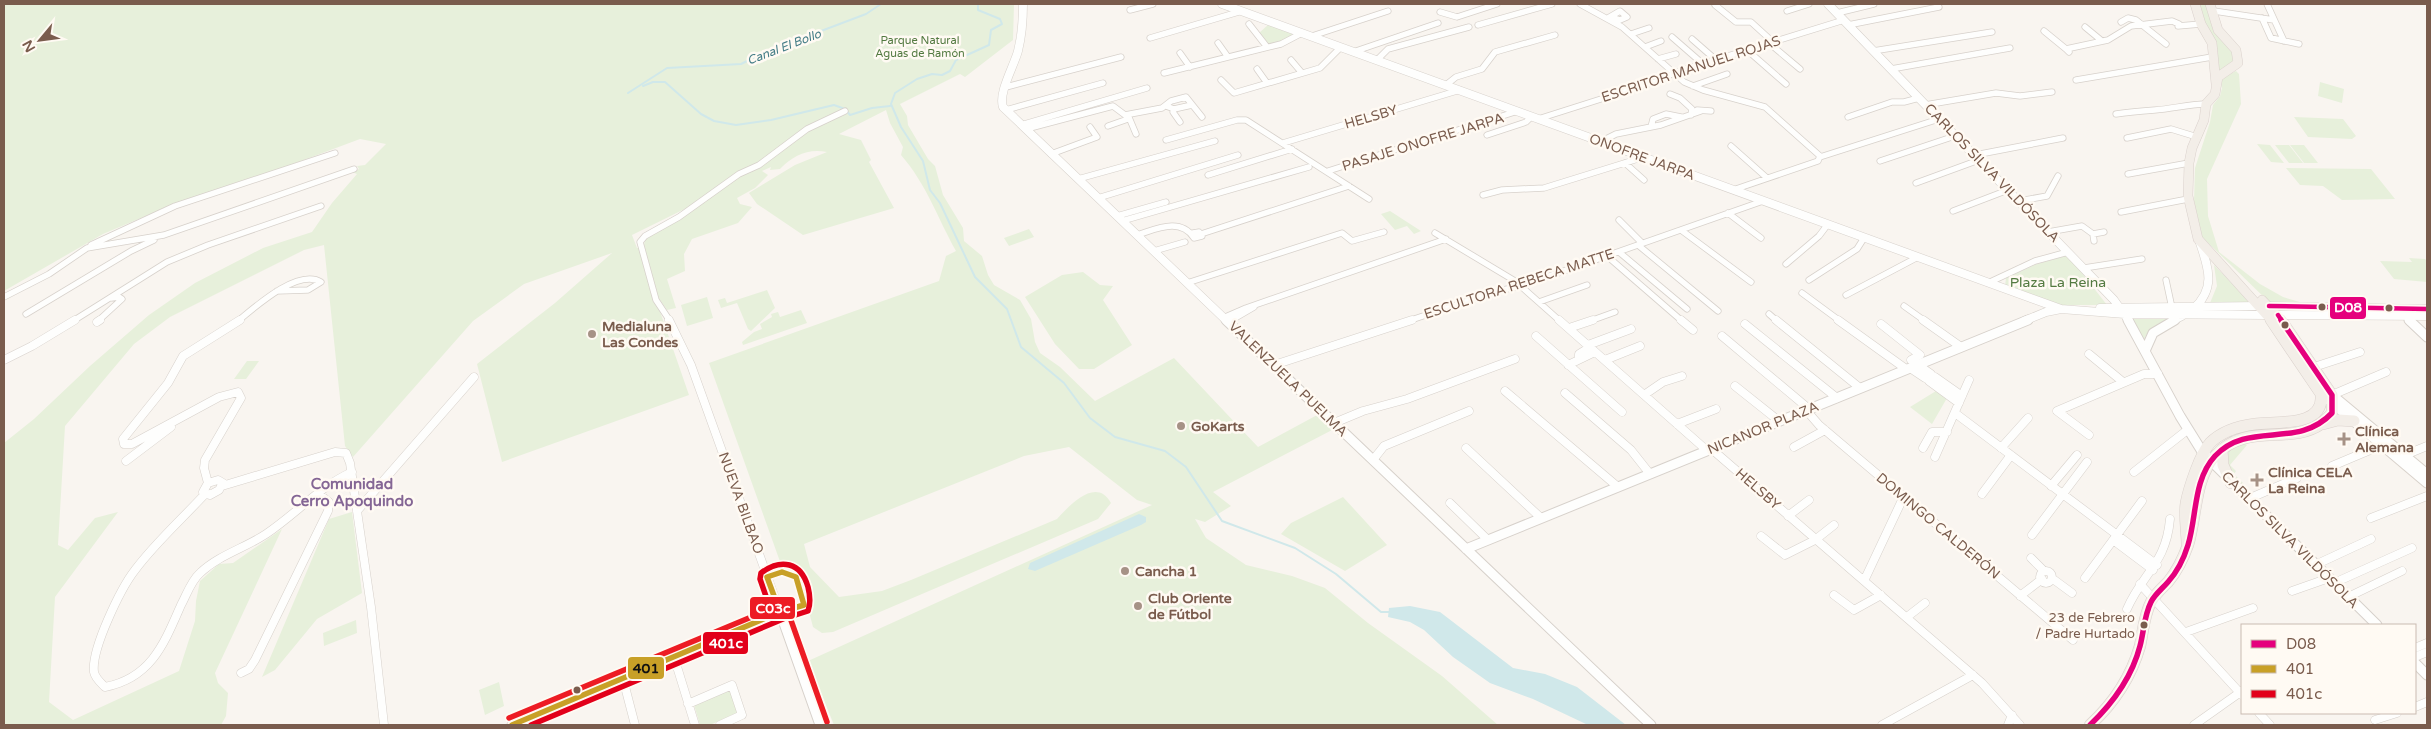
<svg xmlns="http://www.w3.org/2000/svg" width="2431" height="729" viewBox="0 0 2431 729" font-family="'Varela Round',sans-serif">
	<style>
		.green { fill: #e7f0db; fill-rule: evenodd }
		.water { fill: #d0e8ea }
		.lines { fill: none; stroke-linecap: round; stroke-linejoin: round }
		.stream { stroke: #d0e8ea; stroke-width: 2 }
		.minor-far1-casing { stroke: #d7d1cb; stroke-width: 7 }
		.minor-casing { stroke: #d7d1cb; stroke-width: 9 }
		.tertiary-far1-casing { stroke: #d7d1cb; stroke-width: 9 }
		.tertiary-casing { stroke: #d7d1cb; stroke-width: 11 }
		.secondary-far1-casing { stroke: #d9d2cb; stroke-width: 9 }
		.secondary-casing { stroke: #d9d2cb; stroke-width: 11 }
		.primary-far1-casing { stroke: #dad1cc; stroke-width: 10 }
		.primary-casing { stroke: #dad1cc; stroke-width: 12 }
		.minor-far1 { stroke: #fefefd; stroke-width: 5.5 }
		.minor { stroke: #fefefd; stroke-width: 8 }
		.tertiary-far1 { stroke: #fefefd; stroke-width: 8 }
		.tertiary { stroke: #fefefd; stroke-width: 9 }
		.secondary-far1 { stroke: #fefefd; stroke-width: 8 }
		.secondary { stroke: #fefefd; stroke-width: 9 }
		.primary-far1 { stroke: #f3eee8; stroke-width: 9 }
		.primary { stroke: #f3eee8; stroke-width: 11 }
		.bus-1-far1-casing { stroke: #fffaf3; stroke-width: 8 }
		.bus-1-casing { stroke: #fffaf3; stroke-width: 9 }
		.bus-2-casing { stroke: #fffaf3; stroke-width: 9 }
		.bus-3-casing { stroke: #fffaf3; stroke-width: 9 }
		.bus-4-casing { stroke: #fffaf3; stroke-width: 9 }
		.bus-1-far1 { stroke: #e5007d; stroke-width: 4.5 }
		.bus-1 { stroke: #e5007d; stroke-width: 5.5 }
		.bus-2 { stroke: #c8a027; stroke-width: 5.5 }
		.bus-3 { stroke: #e2001a; stroke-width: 5.5 }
		.bus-4 { stroke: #ed1c24; stroke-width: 5.5 }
		.bus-dot { fill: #7a5c4d; stroke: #fffaf3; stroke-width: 2 }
		.poi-dot { fill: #a69286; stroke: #fffaf3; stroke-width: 2 }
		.labels { text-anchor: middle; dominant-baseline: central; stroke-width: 5; stroke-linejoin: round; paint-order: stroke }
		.far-park-label { font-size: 11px; fill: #537a41; stroke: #fffaf3 }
		.far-water-label { font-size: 12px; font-style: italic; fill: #437c86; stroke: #fffaf3 }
		.bus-label { font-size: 13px; fill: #7a5c4d; stroke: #fffaf3; text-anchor: end }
		.street-label { font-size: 14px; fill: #7a5c4d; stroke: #fffaf3 }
		.park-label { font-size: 14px; fill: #537a41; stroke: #fffaf3 }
		.poi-label { font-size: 14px; font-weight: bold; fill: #7a5c4d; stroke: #fffaf3; text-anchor: start }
		.neighbourhood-label { font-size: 15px; font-weight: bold; fill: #846695; stroke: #fffaf3 }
		.line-badge { stroke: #fffaf3; stroke-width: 2 }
		.badge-label { font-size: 14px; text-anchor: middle; font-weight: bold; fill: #fff }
		.pale-badge-label { font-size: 14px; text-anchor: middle; font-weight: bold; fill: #111 }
	</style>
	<rect width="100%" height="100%" fill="#f9f5f0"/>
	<path class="green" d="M4,4H1014L1013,40L965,77L960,74L900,104L907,116L908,125L928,159L935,166L943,195L963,228L964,241L982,256L988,275L994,285L1020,300L1031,319L1035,342L1040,353L1060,367L1095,401L1174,358L1258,447L1319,414L1334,429L1213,492L1231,506L1205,522L1195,519L1206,538L1246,565L1292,576L1325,588L1368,623L1442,676L1498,725H834L808,661L1152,505L1137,500L1069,447L1024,456L804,544L810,567L839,597L882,591L911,580L1057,519C1069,506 1096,476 1111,503L1098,519L833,632L822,633L813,627L800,578L795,572L783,570L709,363L939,281L946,256L956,251C937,217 927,185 901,155L903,147L890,123L886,110L839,134L861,140L871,160L869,162L894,208L803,235L757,204L749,193L795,165L827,152C809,148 793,155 780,169L770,170L771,167L762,171L768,175L755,188L737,198L740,204L752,207L738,223L692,239L684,254L685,271L667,279L676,308L667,310L658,297H655L689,395L502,462L477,364L555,303L612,253L524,284L473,321L353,457L345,446L324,245L304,250L170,317L134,344L65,426L58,545L68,550L95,518L118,512L55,597L49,702L73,720L179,671L195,621L196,601L200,581L219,564L233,563L282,529L215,673L218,683L228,693L226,716L221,725H4V443L34,419L90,366L149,315L195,283L263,248L312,232L332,203L357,174L352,172L359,169L357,166L365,165L386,144L360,139L277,170L179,202L103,234L4,291ZM705,199L645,239L644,245L637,248L632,235Z
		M2198,4H2209L2216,25L2230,42L2236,63L2219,76Z
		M1269,24L1296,34L1287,39L1267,46L1259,33Z
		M2236,71L2239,74L2241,104L2207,179L2208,216L2219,252L2260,284L2283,297L2303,303L2269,302L2202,237L2198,226L2194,201L2195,168L2210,122L2213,105L2220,96L2222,88L2220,79Z
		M2320,82L2344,89L2342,103L2318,96Z
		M2294,117L2343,119L2356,136L2352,139L2308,137Z
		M2257,144L2270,145L2284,163L2271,162Z
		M2275,145H2289L2303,163H2289Z
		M2290,145H2304L2318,163H2304Z
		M2286,168L2371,169L2395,199L2342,200L2323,186L2300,185Z
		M1390,211L1421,231L1414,234L1407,226L1395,230L1381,214Z
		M1029,229L1034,237L1009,246L1004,238Z
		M2068,255L2107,305H2052L2005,286L2006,278L2037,264Z
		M2409,258L2425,259L2427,261V282L2394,279L2380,261L2412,262Z
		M2214,265L2252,304L2210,303L2217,286Z
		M1083,272L1100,285L1113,286L1103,300L1132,345L1094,369H1079L1055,344L1025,297L1062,275Z
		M767,290L775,308L751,331L748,329L737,303L721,308L718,300L725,298L727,303Z
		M707,297L713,318L687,326L681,305Z
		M801,310L807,323L743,345L742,342L754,332L762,329L760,324L772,317L771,314L778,312L780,317Z
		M2132,319H2169L2148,332L2144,339Z
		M247,361H259L246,379H234Z
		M1936,391L1947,398L1932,424L1910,407Z
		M2241,441L2247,445L2230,465L2236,471L2234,474L2244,484L2239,486L2235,482L2225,456L2230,448Z
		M1343,497L1387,545L1345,571L1281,534L1291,523Z
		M352,512L362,593L317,619L275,670L262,677L329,519Z
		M356,620L357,633L324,646L323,633Z
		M499,682L504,706L485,715L479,690Z
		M731,689L739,712L710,725H700L694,705Z"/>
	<path class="water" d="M1139,514L1146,517V522L1141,525L1035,571L1028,569L1030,563Z
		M1410,606L1440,612L1513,668L1545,674L1577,687L1626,725H1588L1533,699L1490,683L1453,657L1424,630L1410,622L1388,617L1389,608Z"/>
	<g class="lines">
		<path class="stream" d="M978,4V10L1000,19L1002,24L991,30L989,45L956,60L950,71L942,75L932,74L917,79L895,93L891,104L901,127L923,161L930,190L940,203L975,277L1007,309L1021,347L1064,383L1090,418L1115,437L1165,451L1186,467L1222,521L1295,548L1336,574L1381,612H1390
			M643,86L653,82H665L701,114L714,121L736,125L771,120L834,105L845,109L850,115L872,108L890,106
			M628,93L667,68L741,64L763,53L866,14L881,4"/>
		<g class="minor-far1-casing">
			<path id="minor-far1" d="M1580,4L1622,27L1684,82L1703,90L1765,107L1820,156L1818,161L1733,190
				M2267,4L2284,41
				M1715,5L1736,22H1751L1773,42
				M1130,10L1153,4
				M1787,11L1809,4
				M2214,11L2274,20
				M1440,12L1457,17L1497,4
				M1837,13L1874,4
				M1608,18L1620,11L1627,17L1620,20L1612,17
				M2262,18L2271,38L2299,44
				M2121,22L2128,18L2136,20L2166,44
				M1249,24L1267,47
				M1478,25L1552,4
				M1848,25L1939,7
				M2178,26L2201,24
				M2085,27L2102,41
				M2044,31L2066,49
				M1631,34L1649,28
				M1312,36L1388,11
				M1672,37L1703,64
				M1150,38L1242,11
				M1692,39L1716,60
				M1218,43L1228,57
				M1769,43L1800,69
				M1645,47L1661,41
				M1747,50L1786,84
				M1873,51L1992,32
				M1353,52L1438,23
				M2069,52L2066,49L2108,40L2131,26L2172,21L2179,24
				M1180,53L1190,67
				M1658,59L1676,54
				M1291,60L1302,73
				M1377,60L1388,49L1469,27
				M1257,69L1267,83
				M1891,69L2010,48
				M1164,73L1281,44L1302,33
				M1221,80L1234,93L1320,68L1341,47
				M2076,80L2212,57
				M1446,85L1456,77L1482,69L1495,52L1555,35
				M1693,86L1727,74
				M1006,87L1121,57
				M1670,94L1680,98L1692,109L1691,115
				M1925,105L1996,93L2020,96L2052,92
				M1166,106L1174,109L1192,105
				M1174,109L1173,112L1180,122
				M1006,110L1103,83
				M1697,110L1711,111
				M2116,114C2129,112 2142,111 2155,110C2172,109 2189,104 2206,104
				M1128,115L1136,134
				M1848,117L1892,102H1904L1919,98
				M1538,119L1664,79L1673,73L1844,20
				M1021,125L1147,88
				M1108,126L1128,119
				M1651,127L1653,119L1666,114L1681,117
				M1026,129L1113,106L1125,115L1162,108L1171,101L1186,97L1202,117
				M1487,135L1526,122L1531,117
				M2127,138L2171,129L2197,137
				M1166,140L1237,120H1246L1369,199
				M1600,142L1616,134L1661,125L1701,111
				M1283,143L1460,90
				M1731,146L1767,178
				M1051,154L1097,137L1090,127
				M1975,155L2063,138
				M1820,157L1939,119
				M1880,161L1955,136
				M1625,163L1644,180
				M1328,171L1518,111
				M2128,174L2189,163
				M1208,175L1292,149
				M1078,179L1215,141
				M1916,183L1979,160
				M1483,195L1502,190L1544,188L1644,157
				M1098,198L1238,155
				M2019,201L2047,196L2058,176
				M1953,211L2008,190
				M2121,212L2188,199
				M1728,213L1761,238
				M1117,216L1166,202
				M1619,220L1642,243
				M1122,221L1309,167
				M1681,230L1751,282
				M2048,232L2082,226L2093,234L2094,241
				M1435,233L1515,281L1560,321
				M1201,234L1349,186
				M2093,234L2104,232
				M1137,235C1157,229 1180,217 1194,238L1202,236L1199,232L1193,233
				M91,245L175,206L335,153
				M1638,245L1718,311
				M1154,251L1185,242
				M1619,252L1687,309
				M1607,256L1682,321
				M1786,264L1819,236L1828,224
				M2084,268L2142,259
				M1809,280L1857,249L1864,238
				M2166,280L2172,308
				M1187,283L1342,233L1352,241L1384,232
				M1988,283L2035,261L2068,252
				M1802,293L1840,321
				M1846,295L1918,257
				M4,297L49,274L87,248L164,235L354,169
				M1539,302L1587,285
				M1904,306L1925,321
				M26,314L131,251L154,240
				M1769,314L1777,321
				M1223,318L1246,308L1446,239
				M73,321L167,262L208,245L321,206
				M98,321L122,299L119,297L111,298
				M238,321C255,307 298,268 321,282L308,290L277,291
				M670,321L656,300L640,242L645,236L679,217L739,174L759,165L807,129L845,111
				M1230,321L1254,307
				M1408,321L1498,291L1521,286L1763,201
				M1590,321L1615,312"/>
		</g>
		<g class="minor-casing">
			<path id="minor" d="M669,320L691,365L780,612
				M1559,320L1703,447L1715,452L1982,683L2020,725
				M1681,320L1693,330
				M1776,320L1860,388
				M1838,320L1906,369
				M1923,320L1961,347
				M97,322L100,320
				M1228,322L1232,320
				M1745,324L1837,398
				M1881,324L1920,355L1911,360L1931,374
				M1569,328L1593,320
				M1536,336L1622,412
				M1722,336L1809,409
				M1588,345L1631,329
				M2089,354L2123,382
				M1579,358V354L1590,347
				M4,360L32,346L75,320
				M1605,360L1640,346
				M1274,365L1412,320
				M1568,365L1595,352
				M2314,367L2360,352
				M1910,368L1925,378
				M1935,377L1962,396
				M1929,381L1959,403
				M1735,386L1779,421
				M1505,391L1618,487
				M1565,393L1631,450L1650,474
				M1644,395L1663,382L1682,376
				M2332,395L2386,372
				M1806,410L1819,425L2073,640
				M1955,413L2157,565
				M1334,423L1363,411L1407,399L1515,359
				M1677,424L1716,409
				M2089,435L2057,411L2144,374H2158
				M1794,447L1825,430
				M1466,448L1541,518
				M1923,448L1932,432H1947
				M2001,448L2028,418
				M2405,455L2427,446
				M1935,457L1969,380
				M1373,460L1384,446L1469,411
				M126,461L171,427
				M2332,466L2382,445
				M2134,472L2186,431
				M218,480L223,483L219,490L210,495L203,492L208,483Z
				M208,483L204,468L205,460L241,398L238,392L219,397L132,444H124L123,439L168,383L183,356L240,320
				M222,486L335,452L346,453L350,463L371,607L384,725
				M2051,486L2077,455
				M205,494C182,519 155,543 135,570C121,588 91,649 94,672C95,678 101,683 105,687C151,678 164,644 181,605C187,594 191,581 200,573C219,555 245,548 266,534C296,514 319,487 352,472
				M1982,494L2011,455
				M2248,499L2297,478
				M1450,503L1487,539
				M357,511L474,377
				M1788,516L1809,500
				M2371,518L2427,496
				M2032,535L2087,462
				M1761,536L1785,555L1815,540L1834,525
				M2113,540L2153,570
				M2031,558L2044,571
				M2315,565L2371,539
				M2040 577a6 6 0 1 1 12 0a6 6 0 1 1-12 0Z
				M2085,578L2142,501
				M2053,579L2072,593
				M1864,581L1904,496
				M2334,583L2412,548
				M2140,584L2242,695
				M2292,591L2329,578
				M1834,595L1854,610L1881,595
				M2020,596L2042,579
				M2348,597L2402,571
				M2127,609C2143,572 2166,564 2170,519
				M1907,617L1925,603
				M2186,632L2253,608
				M2415,648L2427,643
				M674,657L695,725
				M2415,657L2427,652
				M241,673L249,669L255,660L328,511L329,502L319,494
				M623,679L635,725
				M688,704L732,685L742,715L720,725
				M2415,707L2427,702
				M2259,713L2270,725
				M2375,720L2397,713
				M1882,725L1973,675
				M2008,725L2012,715
				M2194,725L2242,691"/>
		</g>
		<g class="tertiary-far1-casing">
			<path id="tertiary-far1" d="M1023,4C1023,20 1022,35 1018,51C1014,66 998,93 1003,107L1227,321
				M1222,4L2061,309
				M1828,4L2114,300L2129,321
				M2100,308L2260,306
				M2193,309C2217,288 2208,267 2199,240
				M2406,311L2410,321
				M2024,321L2046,312L2061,309L2125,314L2268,315
				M2172,321L2182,316"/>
		</g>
		<g class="tertiary-casing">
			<path id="tertiary" d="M1226,320L1651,725
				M2128,320L2180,416L2203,453L2377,625
				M2409,320L2427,337
				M2145,351L2153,333L2175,320
				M1466,549L2028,320
				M2415,663L2427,675
				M512,725L780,612L820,725"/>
		</g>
		<g class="secondary-far1-casing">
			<path id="secondary-far1" d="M2263,306L2427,309
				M2270,315L2427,316"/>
		</g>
		<g class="secondary-casing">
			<path id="secondary" d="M2328,395H2332L2427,474
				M2330,401L2427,483"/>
		</g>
		<g class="primary-far1-casing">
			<path id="primary-far1" d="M2195,4L2201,24L2212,43L2216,84
				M2210,4L2218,30L2236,50L2238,63L2218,77L2215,94L2206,104L2204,120L2192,148L2189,163L2188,196L2198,239L2272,321
				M2262,300L2282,321"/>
		</g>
		<g class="primary-casing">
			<path id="primary" d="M2323,424L2338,420L2354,421
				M2222,449L2223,465L2231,483
				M2187,545C2187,532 2184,516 2186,503C2189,488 2200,454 2210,443C2222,431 2239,426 2255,424C2276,421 2325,428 2321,394L2271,320
				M2090,725C2114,703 2131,677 2140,646C2143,632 2144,615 2151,602C2155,594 2162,588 2168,582C2177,571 2183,559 2188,545C2197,516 2194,480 2215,456C2246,421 2289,446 2321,424C2325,421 2329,416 2332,413V395L2281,320"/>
		</g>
		<use href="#minor-far1" class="minor-far1"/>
		<use href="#minor" class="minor"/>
		<use href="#tertiary-far1" class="tertiary-far1"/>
		<use href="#tertiary" class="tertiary"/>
		<use href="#secondary-far1" class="secondary-far1"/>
		<use href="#secondary" class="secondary"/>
		<use href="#primary-far1" class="primary-far1"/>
		<use href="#primary" class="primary"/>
		<g class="bus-1-far1-casing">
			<path id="bus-1-far1" d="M2269,306L2427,309
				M2278,315L2282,321"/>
		</g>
		<g class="bus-1-casing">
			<path id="bus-1" d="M2090,725C2113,703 2132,677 2140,646C2144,631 2144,616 2151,602C2155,594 2162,589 2168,582C2177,572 2184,558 2188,545C2197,516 2193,480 2215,456C2249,420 2297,450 2332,413V395L2281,320"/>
		</g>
		<g class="bus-2-casing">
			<path id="bus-2" d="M782,572L796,577L804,605L780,612L767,577Z
				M512,725L780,612"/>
		</g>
		<g class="bus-3-casing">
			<path id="bus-3" d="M531,725L783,619L808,611C811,603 810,595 808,587C801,562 781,558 761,573L760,579L770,608"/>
		</g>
		<g class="bus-4-casing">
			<path id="bus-4" d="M509,718L780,605L787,609L827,722"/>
		</g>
		<use href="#bus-1-far1" class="bus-1-far1"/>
		<use href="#bus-1" class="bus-1"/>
		<use href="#bus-2" class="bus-2"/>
		<use href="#bus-3" class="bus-3"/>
		<use href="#bus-4" class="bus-4"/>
	</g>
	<g class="bus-dot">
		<circle cx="2322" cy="307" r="4.5"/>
		<circle cx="2389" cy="308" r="4.5"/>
		<circle cx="2285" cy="325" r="4.5"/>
		<circle cx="2144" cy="625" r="4.5"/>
		<circle cx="577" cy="690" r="4.5"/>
	</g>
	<g class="poi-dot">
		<circle cx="592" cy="334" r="5"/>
		<circle cx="1181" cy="426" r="5"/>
		<path d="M2341.5 431.5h5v5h5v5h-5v5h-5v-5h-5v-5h5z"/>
		<path d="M2254.5 472.5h5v5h5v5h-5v5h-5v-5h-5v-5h5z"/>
		<circle cx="1125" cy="571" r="5"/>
		<circle cx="1138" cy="606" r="5"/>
	</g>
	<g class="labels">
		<g class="far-park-label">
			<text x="920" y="40">Parque Natural<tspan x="920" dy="13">Aguas de Ramón</tspan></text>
		</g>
		<g class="far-water-label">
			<text transform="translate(784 47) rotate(-21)">Canal El Bollo</text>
		</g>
		<g class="bus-label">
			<text x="2135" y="618">23 de Febrero<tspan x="2135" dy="16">/ Padre Hurtado</tspan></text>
		</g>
		<g class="street-label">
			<text transform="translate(1691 69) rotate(-18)">ESCRITOR MANUEL ROJAS</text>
			<text transform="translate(1371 117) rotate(-16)">HELSBY</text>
			<text transform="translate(1423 142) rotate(-17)">PASAJE ONOFRE JARPA</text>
			<text transform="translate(1642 157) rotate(20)">ONOFRE JARPA</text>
			<text transform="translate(1992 173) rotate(46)">CARLOS SILVA VILDÓSOLA</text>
			<text transform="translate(1519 284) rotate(-18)">ESCULTORA REBECA MATTE</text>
			<text transform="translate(1288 379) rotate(44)">VALENZUELA PUELMA</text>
			<text transform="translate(1763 428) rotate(-22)">NICANOR PLAZA</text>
			<text transform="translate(1758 489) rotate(41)">HELSBY</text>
			<text transform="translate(741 503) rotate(70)">NUEVA BILBAO</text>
			<text transform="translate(1938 526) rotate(40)">DOMINGO CALDERÓN</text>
			<text transform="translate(2290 540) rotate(45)">CARLOS SILVA VILDÓSOLA</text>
		</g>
		<g class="park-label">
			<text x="2058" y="282">Plaza La Reina</text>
		</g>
		<g class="poi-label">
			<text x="602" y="326">Medialuna<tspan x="602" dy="16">Las Condes</tspan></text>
			<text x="1191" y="426">GoKarts</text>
			<text x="2355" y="431">Clínica<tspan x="2355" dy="16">Alemana</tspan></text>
			<text x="2268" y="472">Clínica CELA<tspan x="2268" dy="16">La Reina</tspan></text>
			<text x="1135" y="571">Cancha 1</text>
			<text x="1148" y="598">Club Oriente<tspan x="1148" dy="16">de Fútbol</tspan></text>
		</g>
		<g class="neighbourhood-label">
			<text x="352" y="484">Comunidad<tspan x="352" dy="17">Cerro Apoquindo</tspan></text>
		</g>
	</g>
	<g class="line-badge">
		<rect x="2329" y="296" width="38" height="24" rx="5" fill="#e5007d"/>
		<rect x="749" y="596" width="47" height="24" rx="5" fill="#ed1c24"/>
		<rect x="702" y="631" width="47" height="24" rx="5" fill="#e2001a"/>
		<rect x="627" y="656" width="38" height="24" rx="5" fill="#c8a027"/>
	</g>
	<g class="badge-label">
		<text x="2348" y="312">D08</text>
		<text x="773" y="613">C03c</text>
		<text x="726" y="648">401c</text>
	</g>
	<g class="pale-badge-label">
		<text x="646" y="673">401</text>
	</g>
	<rect width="2431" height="729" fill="none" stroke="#7a5c4d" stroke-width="10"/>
	<rect x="2241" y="624" width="175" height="90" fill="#fffaf3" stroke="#cabbb1"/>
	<rect x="2251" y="640" width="25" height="8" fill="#e5007d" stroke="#cabbb1"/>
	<text x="2286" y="649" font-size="15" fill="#7a5c4d">D08</text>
	<rect x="2251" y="665" width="25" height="8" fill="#c8a027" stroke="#cabbb1"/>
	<text x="2286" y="674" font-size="15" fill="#7a5c4d">401</text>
	<rect x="2251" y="690" width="25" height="8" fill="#e2001a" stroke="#cabbb1"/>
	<text x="2286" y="699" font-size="15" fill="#7a5c4d">401c</text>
	<g transform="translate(40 40) rotate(241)" stroke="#fffaf3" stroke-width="4" paint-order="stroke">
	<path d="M0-4L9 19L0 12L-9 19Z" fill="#7a5c4d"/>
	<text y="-8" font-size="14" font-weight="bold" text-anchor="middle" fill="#7a5c4d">N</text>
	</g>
</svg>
